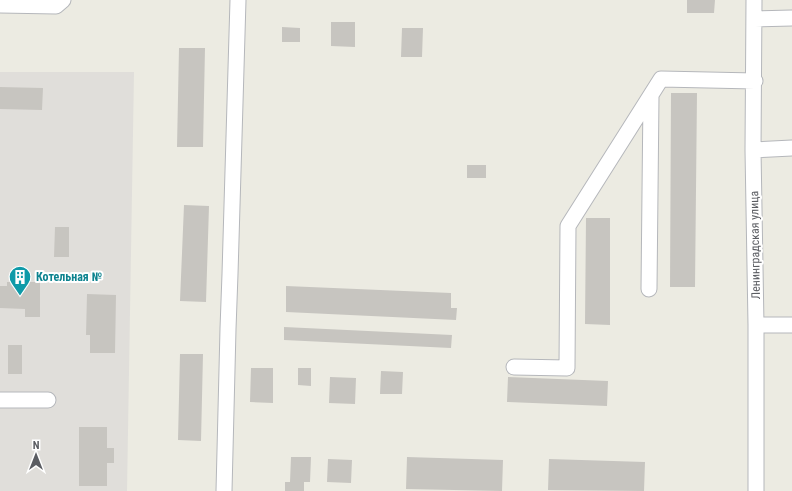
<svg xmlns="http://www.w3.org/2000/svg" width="792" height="491" viewBox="0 0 792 491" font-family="'Roboto Condensed',sans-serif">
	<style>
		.industrial { fill: #e0deda }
		.building { fill: #c7c5c0 }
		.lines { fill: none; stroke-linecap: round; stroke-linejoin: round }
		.minor-casing { stroke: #b5b7bb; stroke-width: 17 }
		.minor { stroke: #fff; stroke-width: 15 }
		.labels { text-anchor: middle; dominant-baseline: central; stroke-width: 4; stroke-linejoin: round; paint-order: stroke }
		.street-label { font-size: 12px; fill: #5b5d62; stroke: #fff }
		.culture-label { font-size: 12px; font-weight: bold; fill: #0d838f; stroke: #fff; text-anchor: start }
	</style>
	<rect width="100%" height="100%" fill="#ecebe2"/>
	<path class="industrial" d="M0,72H134L127,491H0Z"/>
	<path class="building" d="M687,0H715L714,13H687Z
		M331,22H355V47L331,46Z
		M282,27L300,28V42H282Z
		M402,28H423L422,57H401Z
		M179,48H205L203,147H177Z
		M0,87L43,88L42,110L0,109Z
		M671,93H697L695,287H670Z
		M467,165H486V178H467Z
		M184,205L209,206L206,302L180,301Z
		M586,218H610V325L585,324Z
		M55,227H69V257H54Z
		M7,282H40V317H25V309L0,308V286H7Z
		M286,286L451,293V308H457L456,320L286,312Z
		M87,294L116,295L115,353H90V335H86Z
		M284,327L452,335L451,348L284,340Z
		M8,345H22V374H8Z
		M180,354H203L201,441L178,440Z
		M251,368H273V403L250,402Z
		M298,368H311V386L298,385Z
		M381,371L403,372L402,394H380Z
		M330,377L356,378L355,404L329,403Z
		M508,377L608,381L607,406L507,402Z
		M79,427H107V448H114V463H107V486H79Z
		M291,457H311L310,482H304V491H285V482H290Z
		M407,457L503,460L502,491L406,489Z
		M328,459L352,460L351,483L327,482Z
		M549,459L645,462L644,491L548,490Z"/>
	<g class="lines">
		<g class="minor-casing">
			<path id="minor" d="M754,0L753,150L756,325V491
				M0,5L56,6L63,0
				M755,19L792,18
				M753,150L792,148
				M649,289L651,96
				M756,325H792
				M514,367L567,368L568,226L661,79L755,81
				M0,400H48
				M224,491L228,329L230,274L238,0"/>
		</g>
		<use href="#minor" class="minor"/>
	</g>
	<defs>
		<g id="building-pin" transform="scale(1.15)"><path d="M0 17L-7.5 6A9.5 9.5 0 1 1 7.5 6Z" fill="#0f9aa8" stroke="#fff"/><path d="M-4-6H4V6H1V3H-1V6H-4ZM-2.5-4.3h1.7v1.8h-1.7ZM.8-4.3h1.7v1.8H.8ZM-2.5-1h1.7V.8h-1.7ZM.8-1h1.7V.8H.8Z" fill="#fff"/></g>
	</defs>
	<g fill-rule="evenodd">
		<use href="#building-pin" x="20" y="277"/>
	</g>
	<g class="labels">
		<g class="street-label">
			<text transform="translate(755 245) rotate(-91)">Ленинградская улица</text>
		</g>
		<g class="culture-label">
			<text x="36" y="277">Котельная №</text>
		</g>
	</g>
	<g transform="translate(36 455)" stroke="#ffffff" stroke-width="3" paint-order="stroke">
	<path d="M0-3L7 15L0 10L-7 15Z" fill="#5b5d62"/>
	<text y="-6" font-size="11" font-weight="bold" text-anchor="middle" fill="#5b5d62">N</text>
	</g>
</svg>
